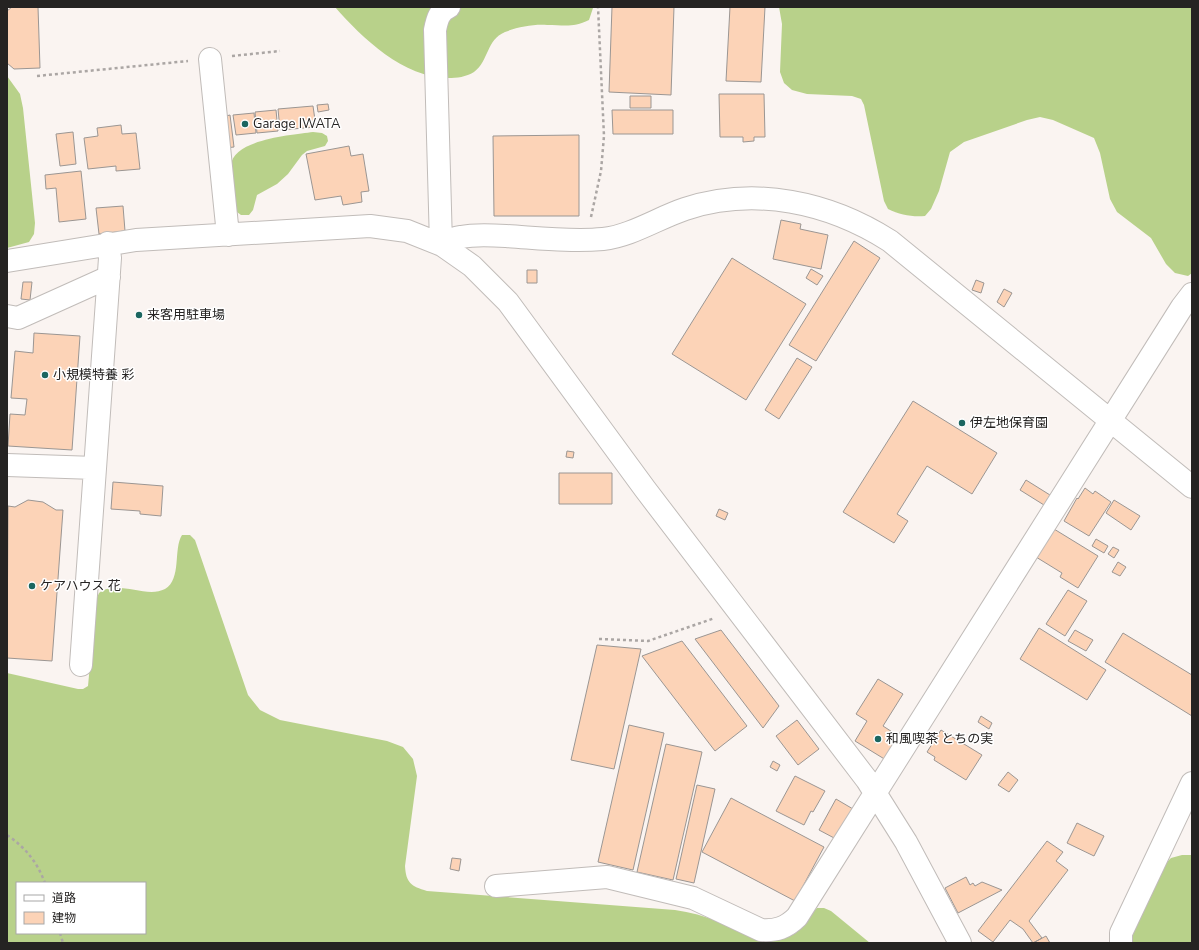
<svg xmlns="http://www.w3.org/2000/svg" width="1199" height="950" viewBox="0 0 1199 950" font-family="'Nunito Sans','Noto Sans JP',sans-serif">
	<style>
		.forest { fill: #b8d18a; fill-rule: evenodd }
		.building { fill: #fcd3b7; stroke: #9b9693 }
		.lines { fill: none; stroke-linecap: round; stroke-linejoin: round }
		.minor-casing { stroke: #c1bcb9; stroke-width: 24 }
		.path { stroke: #aba6a4; stroke-width: 2.5; stroke-dasharray: 3 3; stroke-linecap: butt }
		.minor { stroke: #fff; stroke-width: 22 }
		.poi-dot { fill: #1b6660; stroke: #fff; stroke-width: 1.5 }
		.labels { text-anchor: middle; dominant-baseline: central; stroke-width: 3; stroke-linejoin: round; paint-order: stroke }
		.poi-label { font-size: 13px; fill: #252322; stroke: #fff; text-anchor: start }
	</style>
	<rect width="100%" height="100%" fill="#faf4f1"/>
	<path class="forest" d="M335,7H593V8L589,20C573,28 564,25 547,25C534,24 517,27 505,32C486,40 489,61 474,72C466,77 457,78 448,78C404,78 362,38 335,7Z
		M779,7H1192V273L1188,276L1175,273L1166,264L1151,238L1117,212L1110,199L1100,153L1094,138L1053,120L1040,117L1027,120L964,142L950,152L939,191L931,209L925,216C912,217 900,215 888,209L884,201L864,105L861,99L852,96L807,94L792,90L784,83L780,72L782,24Z
		M7,76L20,94L23,108L35,223L34,234L29,242L7,248Z
		M313,132L322,133L327,136L328,141L325,146L307,151L302,155L288,174L277,184L257,195L253,210L249,215H241L237,212C235,197 230,180 231,166C232,139 293,135 313,132Z
		M182,535H190L195,540L248,695L260,710L280,720L387,741L403,747L413,759L417,776L405,866C406,883 411,886 427,891L675,910C690,912 705,916 719,922C744,932 772,950 797,932C805,925 809,916 817,908H824L831,911L870,943H7V673L78,689H83L88,686L96,600L99,593C118,579 146,599 165,589C182,579 173,549 182,535ZM17,883H145V933H17Z
		M1182,855H1192V943H1128L1163,866L1171,858Z"/>
	<path class="building" d="M12,7H38L40,68L14,69L7,63V11Z
		M612,7H674L671,95L609,92Z
		M730,7H765L761,82L726,81Z
		M719,94H764L765,137H754V141L743,142V137H720Z
		M630,96H651V108H630Z
		M328,104L329,110L318,112L317,105Z
		M313,106L316,127L280,130L278,109Z
		M276,110L278,131L257,133L255,112Z
		M612,110H673V134H613Z
		M254,113L256,133L236,135L233,115Z
		M230,115L234,147L225,148L222,117Z
		M121,125L122,134L136,133L140,169L116,171V166L88,169L84,138L98,136L97,128Z
		M73,132L76,164L60,166L56,134Z
		M579,135V216H494L493,136Z
		M349,146L351,156L363,154L369,191L361,192L362,202L343,205L341,196L315,200L306,154Z
		M81,171L86,219L59,222L56,188L46,189L45,175Z
		M123,206L125,231L99,234L96,208Z
		M781,220L801,224L800,229L828,235L821,269L773,259Z
		M854,241L880,258L816,361L789,345Z
		M732,258L806,304L746,400L672,354Z
		M811,269L823,276L817,285L806,278Z
		M527,270H537V283H527Z
		M976,280L984,283L981,293L972,290Z
		M23,282H32L30,300L21,299Z
		M1004,289L1012,293L1004,307L997,302Z
		M34,333L80,336L72,450L8,446L10,414L25,415L27,399L11,398L15,351L33,353Z
		M797,358L812,367L779,419L765,410Z
		M913,401L997,453L972,494L927,466L897,514L908,521L894,543L843,512Z
		M567,451L574,452L573,458L566,457Z
		M559,473H612V504H559Z
		M1026,480L1050,495L1044,505L1020,490Z
		M113,482L163,486L161,516L140,514V511L111,509Z
		M1085,488L1093,494L1095,491L1111,502L1089,536L1064,521L1077,498L1078,499Z
		M28,500L43,502L56,510H63L52,661L7,658L8,506L15,507Z
		M1114,500L1140,516L1131,530L1106,513Z
		M719,509L728,513L725,520L716,516Z
		M1054,529L1098,556L1078,588L1060,577L1062,573L1036,557Z
		M1096,539L1108,546L1104,553L1092,546Z
		M1113,547L1119,550L1114,558L1108,554Z
		M1118,562L1126,567L1120,576L1112,572Z
		M1068,590L1087,601L1065,636L1046,624Z
		M1039,628L1106,670L1087,700L1020,659Z
		M721,630L779,706L763,728L695,639Z
		M1075,630L1093,640L1086,651L1068,641Z
		M1123,633L1192,675V716L1105,662Z
		M682,641L747,726L715,751L642,656Z
		M597,645L641,649L614,769L571,760Z
		M878,679L903,694L883,726L900,737L886,760L855,741L867,721L856,714Z
		M981,716L992,723L989,729L978,722Z
		M797,720L819,749L798,765L776,736Z
		M629,725L664,733L633,870L598,862Z
		M941,730L982,755L966,780L934,760L935,757L927,752Z
		M666,744L702,752L673,880L637,872Z
		M773,761L780,765L777,771L770,767Z
		M1008,772L1018,780L1009,792L998,785Z
		M795,776L825,791L813,812L811,811L804,825L776,811Z
		M697,785L715,789L694,883L676,879Z
		M731,798L824,847L795,901L702,852Z
		M836,799L853,809L836,839L819,830Z
		M1077,823L1104,836L1094,856L1067,843Z
		M1047,841L1063,852L1056,861L1068,870L1029,921L1042,938L1033,943L1023,929L1010,920L993,942L978,931Z
		M452,858L461,859L459,871L450,869Z
		M966,877L970,885L973,883L975,886L982,882L1002,890L958,913L945,888Z
		M1046,936L1050,943H1033Z"/>
	<g class="lines">
		<g class="minor-casing">
			<path id="minor" d="M449,7C439,11 437,20 435,30L441,244C447,241 454,238 461,237C475,234 491,235 506,236C538,238 571,242 603,239C631,236 658,218 685,209C755,186 829,202 890,241L1192,487
				M210,59L228,235
				M7,261L136,240L370,226L407,231L442,245L472,266L508,302L645,489L867,780L906,842L960,943
				M7,316L18,318L109,277
				M7,465L95,468
				M81,665L110,258L108,243
				M496,886L607,877L693,898L761,930C776,931 786,928 797,917L1182,307L1192,294
				M1121,943V933L1192,783"/>
		</g>
		<path class="path" d="M232,56L280,51
			M37,76L188,61
			M591,217L601,171L604,136L598,7
			M599,639L648,641L715,618
			M7,835C26,848 37,862 45,883
			M60,933L63,943"/>
		<use href="#minor" class="minor"/>
	</g>
	<g class="poi-dot">
		<circle cx="245" cy="124" r="4"/>
		<circle cx="139" cy="315" r="4"/>
		<circle cx="45" cy="375" r="4"/>
		<circle cx="962" cy="423" r="4"/>
		<circle cx="32" cy="586" r="4"/>
		<circle cx="878" cy="739" r="4"/>
	</g>
	<g class="labels">
		<g class="poi-label">
			<text x="253" y="124">Garage IWATA</text>
			<text x="147" y="315">来客用駐車場</text>
			<text x="53" y="375">小規模特養 彩</text>
			<text x="970" y="423">伊左地保育園</text>
			<text x="40" y="586">ケアハウス 花</text>
			<text x="886" y="739">和風喫茶 とちの実</text>
		</g>
	</g>
	<rect width="1199" height="950" fill="none" stroke="#252322" stroke-width="16"/>
	<rect x="16" y="882" width="130" height="52" fill="#ffffff" stroke="#a8a7a7"/>
	<rect x="24" y="895" width="20" height="6" fill="#ffffff" stroke="#a8a7a7"/>
	<text x="52" y="902" font-size="12" fill="#252322">道路</text>
	<rect x="24" y="912" width="20" height="12" fill="#fcd3b7" stroke="#a8a7a7"/>
	<text x="52" y="922" font-size="12" fill="#252322">建物</text>
</svg>
